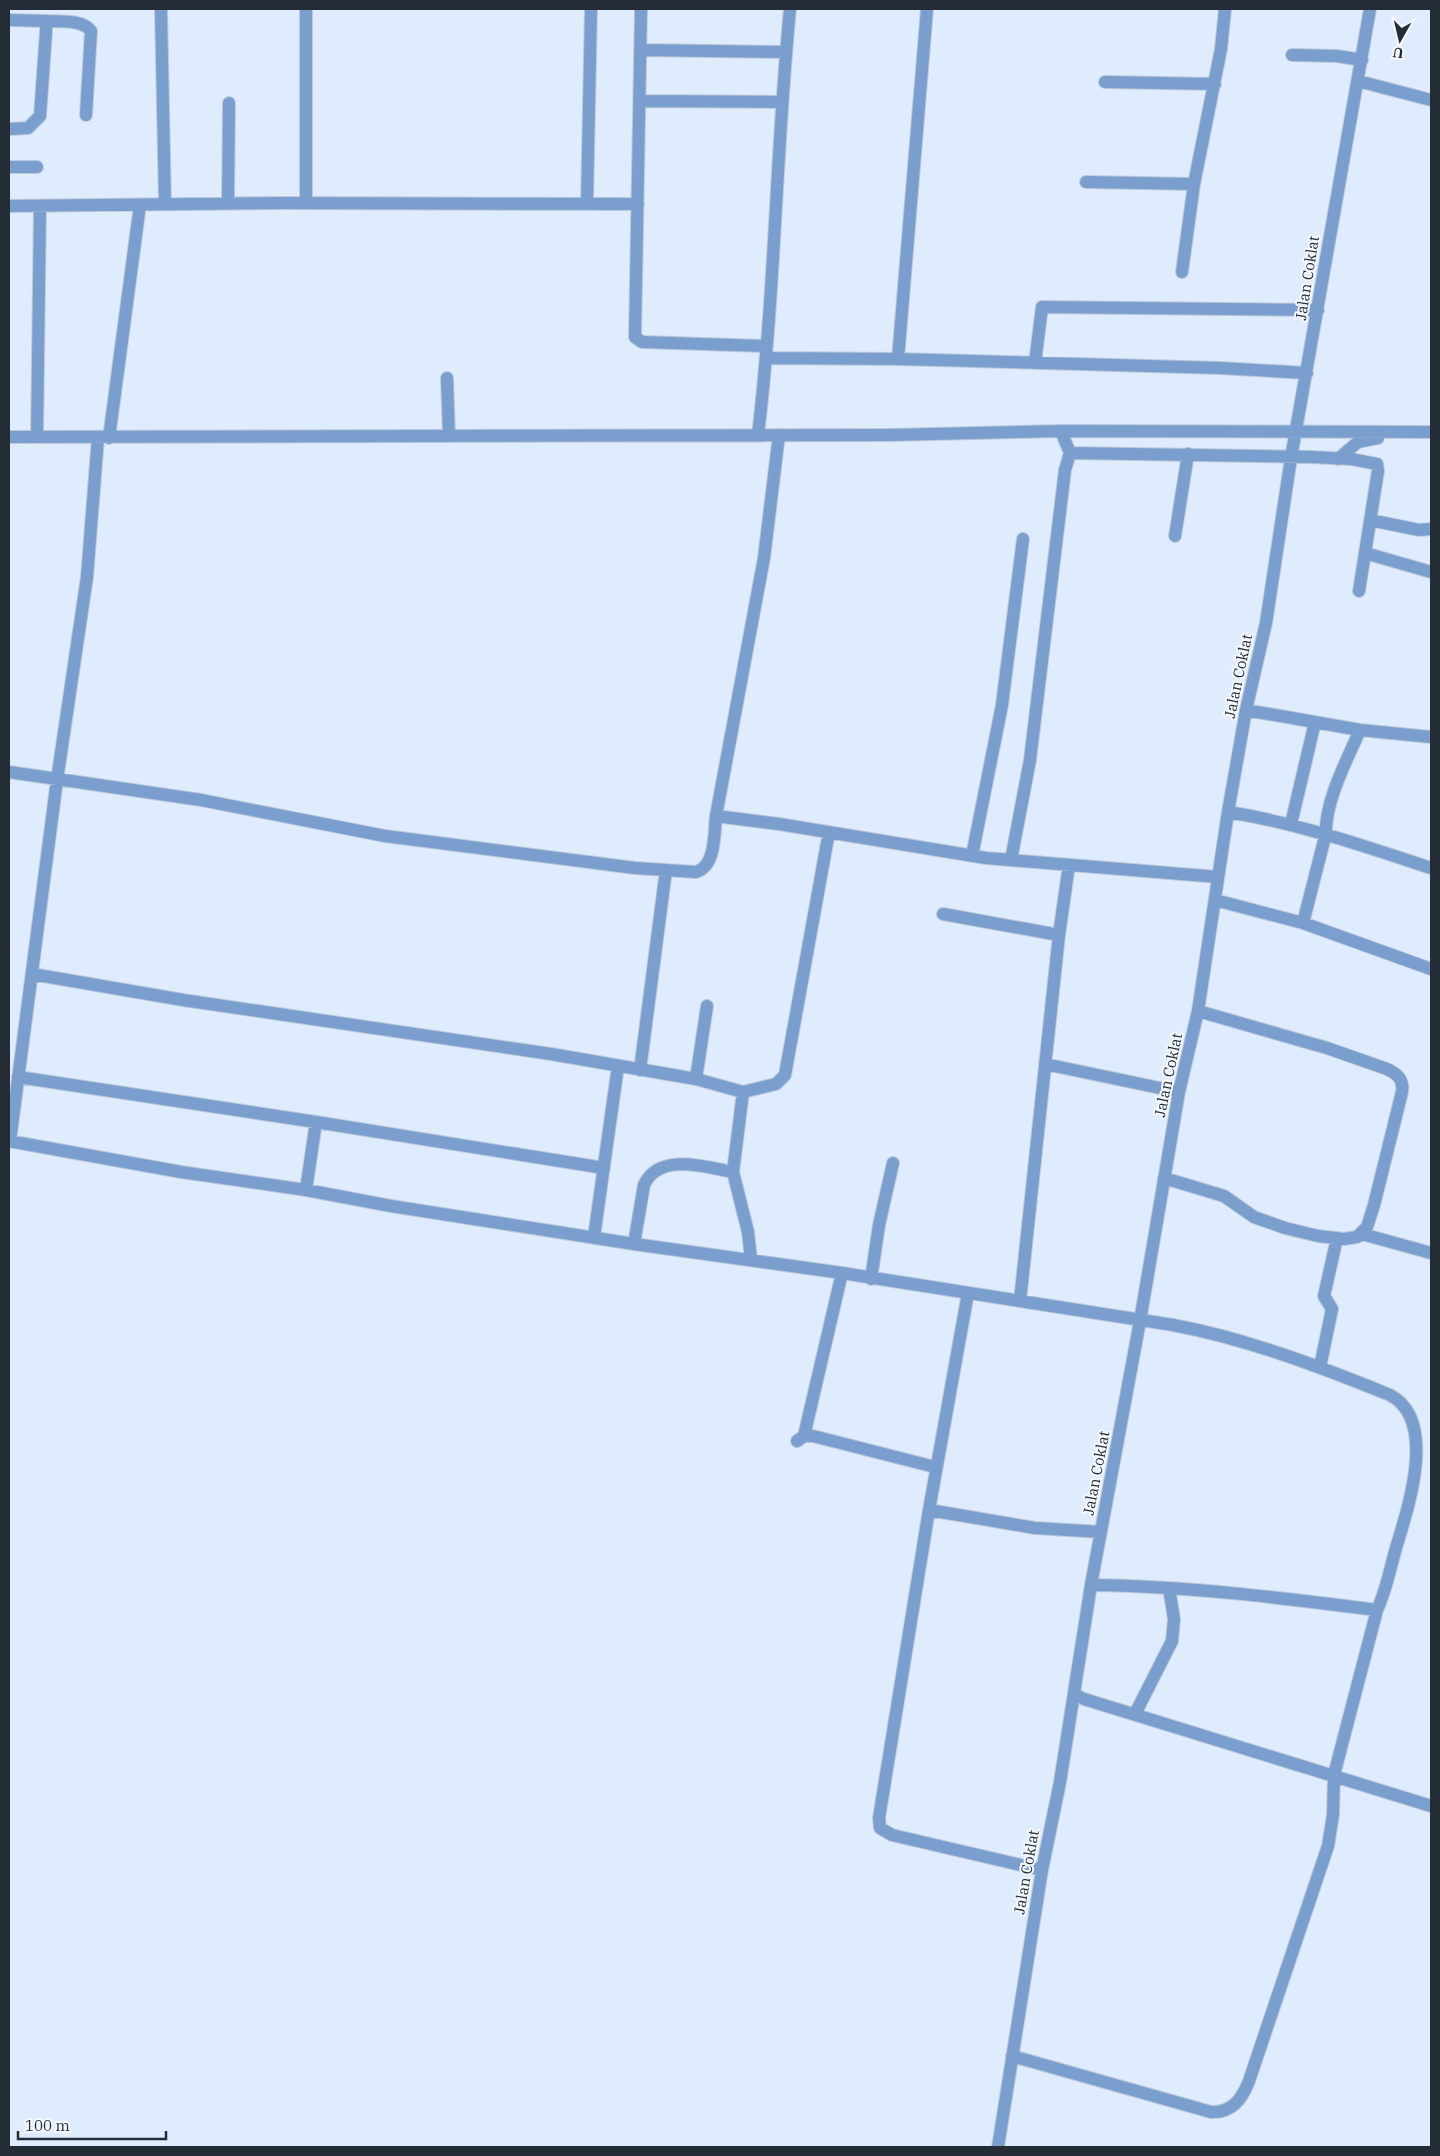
<svg xmlns="http://www.w3.org/2000/svg" width="1440" height="2156" viewBox="0 0 1440 2156" font-family="'IBM Plex Serif',serif">
	<style>
		.lines { fill: none; stroke-linecap: round; stroke-linejoin: round }
		.minor-casing { stroke: #bdc9d9; stroke-width: 14 }
		.minor { stroke: #7a9fcf; stroke-width: 12 }
		.labels { text-anchor: middle; dominant-baseline: central; stroke-width: 4; stroke-linejoin: round; paint-order: stroke }
		.street-label { font-size: 15px; fill: #242c36; stroke: #f4f8fe }
	</style>
	<rect width="100%" height="100%" fill="#dfecfd"/>
	<g class="lines">
		<g class="minor-casing">
			<path id="minor" d="M641,9L635,337L642,342L766,346
				M161,10L165,204
				M9,20L46,21V32L40,116L28,128L9,129
				M46,21C60,22 82,19 91,31L86,115
				M641,50L786,52
				M1292,55L1337,56L1362,60
				M1358,81L1431,100
				M1105,82L1215,84
				M641,101L782,102
				M9,167H37
				M1086,182L1194,184
				M228,203L229,103
				M306,203V9
				M587,203L591,9
				M9,206L282,203L638,204
				M1182,272L1194,184L1221,49L1225,9
				M766,358L898,359L1220,368L1307,373
				M898,359L927,9
				M1035,363L1042,307L1318,310
				M447,378L449,435
				M1061,431L1070,453L1311,457L1351,459L1377,464L1378,471L1359,591
				M758,435C775,293 776,150 790,9
				M9,437L890,435L1061,431L1431,432
				M37,437L40,206
				M109,438L140,205
				M1338,459L1358,442L1378,438
				M1370,520L1419,530L1431,529
				M1175,536L1188,454
				M1365,553L1431,572
				M1246,710L1360,730L1431,737
				M9,772L201,800L385,836L635,868L696,872C716,866 714,834 716,816L779,824L986,858L1218,877
				M1228,812C1298,823 1364,846 1431,868
				M716,816L764,558L779,435
				M1291,824L1315,722
				M972,856L1002,705L1023,539
				M1011,860L1030,760L1065,470L1070,453
				M1215,900L1303,923L1431,969
				M943,914L1059,935
				M1303,923L1326,833C1325,801 1347,760 1360,730
				M32,974L183,1000L551,1054L696,1079L743,1092L776,1084L785,1075L829,832
				M1045,1064L1179,1092
				M640,1070L666,870
				M18,1077L316,1122L604,1168
				M696,1079L707,1006
				M743,1092L733,1172L748,1232L751,1259
				M9,1141L181,1172L306,1190L391,1206L634,1244L842,1273L1173,1325C1248,1339 1321,1367 1390,1395C1438,1420 1408,1508 1396,1548C1390,1569 1386,1591 1377,1610
				M10,1141L57,780L87,577L98,438
				M1164,1178L1224,1196L1254,1217L1285,1228L1318,1236L1344,1239L1357,1237L1367,1227L1374,1205L1402,1092C1404,1080 1398,1074 1387,1069L1327,1048L1198,1011
				M306,1190L316,1122
				M1362,1234L1431,1253
				M594,1237L618,1066
				M634,1244L644,1185C659,1152 706,1167 733,1172
				M871,1279L879,1225L893,1163
				M968,1293L929,1510L1035,1528L1101,1532
				M1020,1301L1059,935L1069,865
				M1320,1367L1332,1309L1324,1296L1337,1238
				M804,1436L842,1273
				M797,1441L804,1436H813L935,1467
				M929,1510L879,1818L880,1828L892,1835L1042,1870
				M1074,1694L1084,1699L1431,1806
				M1135,1714L1172,1641L1174,1619L1169,1588
				M1012,2056L1211,2112C1232,2113 1242,2099 1249,2081L1328,1846L1333,1815L1334,1775L1377,1610C1282,1598 1187,1586 1091,1585
				M998,2147L1042,1870L1060,1782L1091,1585L1140,1321L1179,1092L1198,1011L1228,812L1246,710L1266,623L1291,458L1370,9"/>
		</g>
		<use href="#minor" class="minor"/>
	</g>
	<g class="labels">
		<g class="street-label">
			<text transform="translate(1307 278) rotate(-81)">Jalan Coklat</text>
			<text transform="translate(1238 676) rotate(-78)">Jalan Coklat</text>
			<text transform="translate(1168 1075) rotate(-78)">Jalan Coklat</text>
			<text transform="translate(1096 1473) rotate(-79)">Jalan Coklat</text>
			<text transform="translate(1026 1872) rotate(-80)">Jalan Coklat</text>
		</g>
	</g>
	<rect width="1440" height="2156" fill="none" stroke="#242c36" stroke-width="20"/>
	<g transform="translate(1400 40) rotate(188)" stroke="#f4f8fe" stroke-width="4" paint-order="stroke">
	<path d="M0-4L9 19L0 12L-9 19Z" fill="#242c36"/>
	<text y="-8" font-size="14" font-weight="bold" text-anchor="middle" fill="#242c36">U</text>
	</g>
	<path d="M18 2131v8h148v-8" fill="none" stroke="#242c36" stroke-width="2.5"/>
	<text x="25" y="2131" font-size="15" fill="#242c36" stroke="#f4f8fe" stroke-width="4" paint-order="stroke">100 m</text>
</svg>
